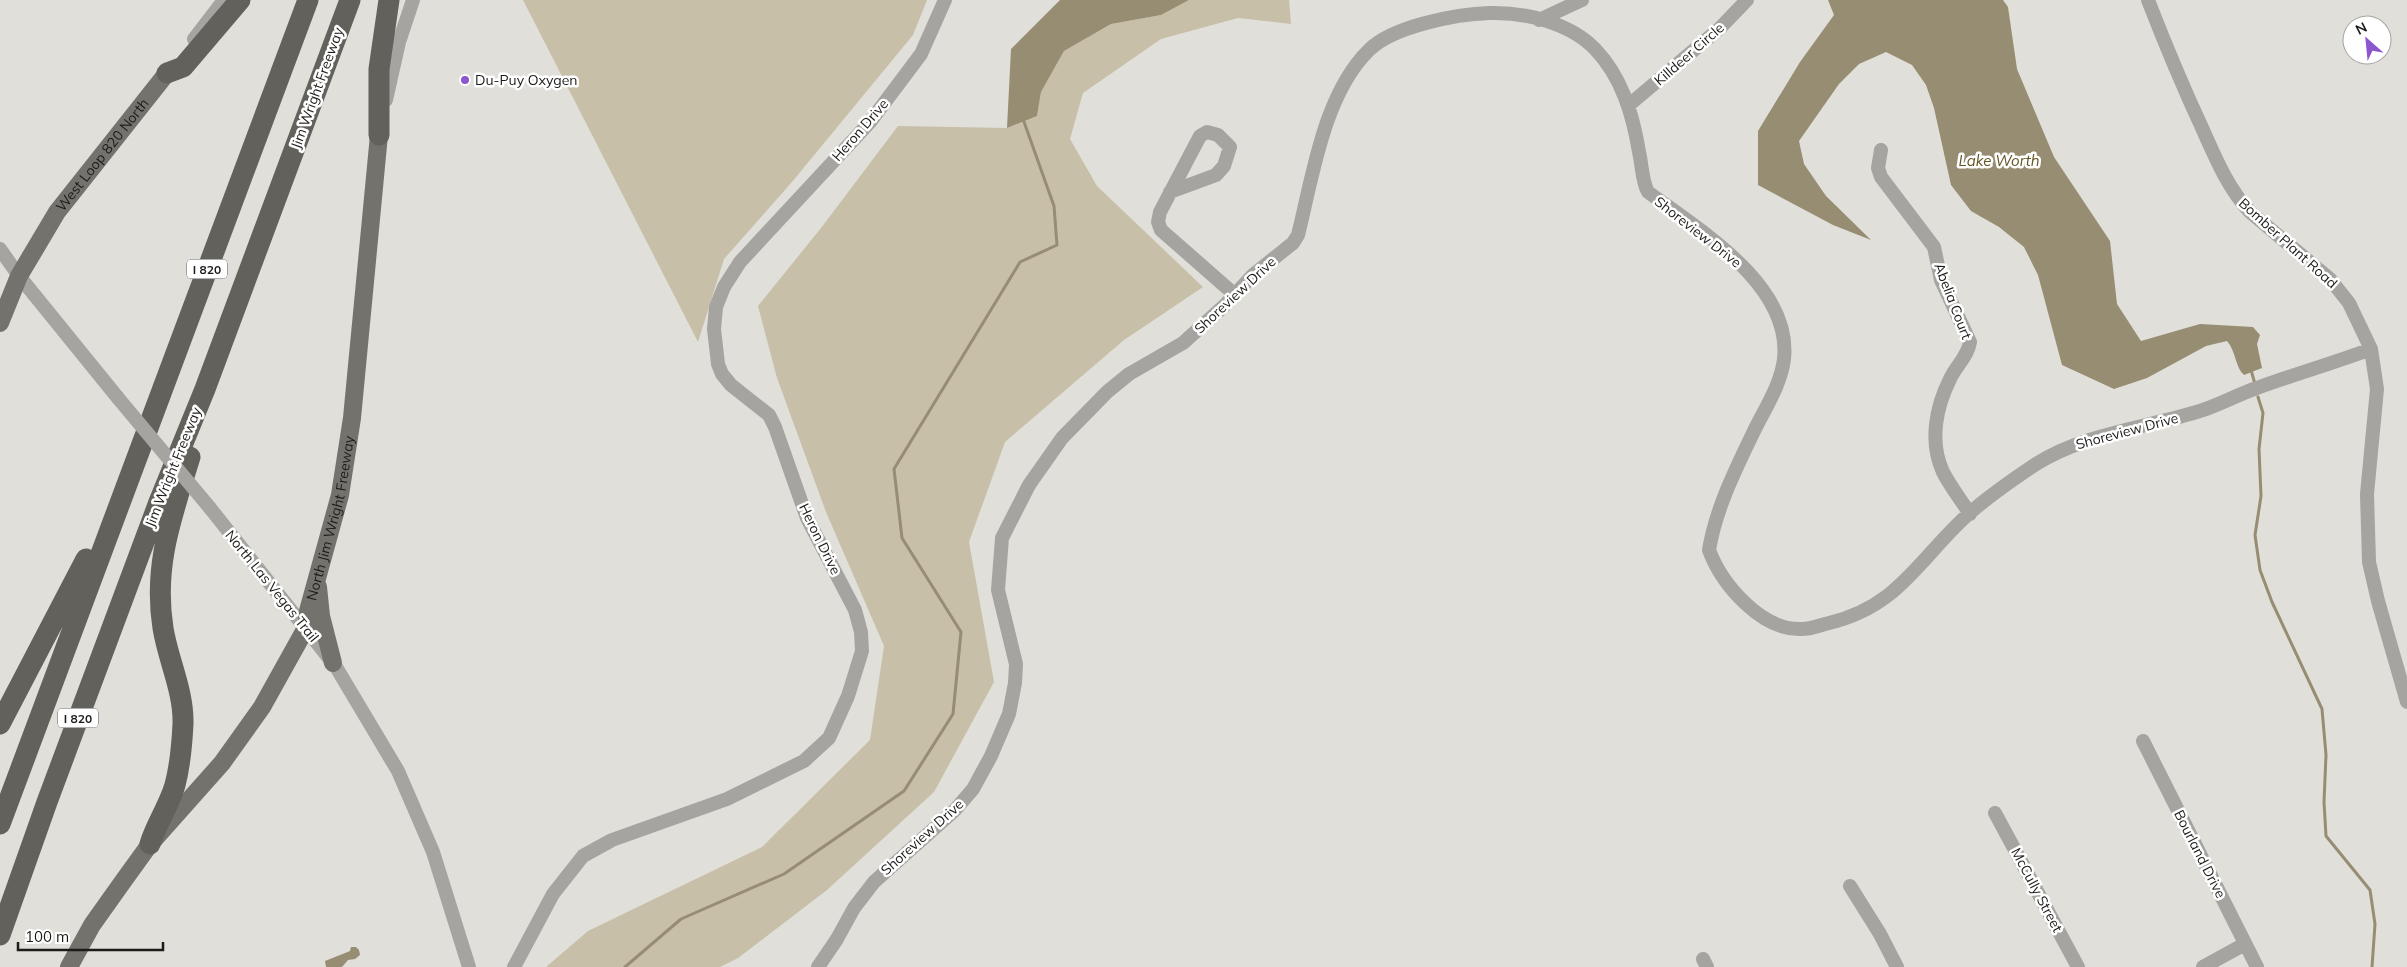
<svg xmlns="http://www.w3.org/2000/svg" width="2407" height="967" viewBox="0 0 2407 967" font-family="Mulish,sans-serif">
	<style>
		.green { fill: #c7bfa8 }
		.water { fill: #968d72 }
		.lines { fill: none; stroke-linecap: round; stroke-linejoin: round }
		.stream { stroke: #968d72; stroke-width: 3 }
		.minor { stroke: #a5a4a1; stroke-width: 14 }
		.major { stroke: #74726d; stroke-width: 18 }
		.highway { stroke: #62615b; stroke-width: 21 }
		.minor-bridge { stroke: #a5a4a1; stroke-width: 14 }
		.poi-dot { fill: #8c56ce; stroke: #fff; stroke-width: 2 }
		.labels { text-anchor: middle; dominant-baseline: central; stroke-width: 5; stroke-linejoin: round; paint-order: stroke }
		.shield { fill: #fff; stroke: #605f5e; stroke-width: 1 }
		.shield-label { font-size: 12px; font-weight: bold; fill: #1c1b19 }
		.street-label { font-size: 14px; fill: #1c1b19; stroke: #fff }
		.poi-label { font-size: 14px; fill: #1c1b19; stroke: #fff; text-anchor: start }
		.water-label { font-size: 15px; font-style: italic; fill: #645524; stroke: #fff }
	</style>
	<rect width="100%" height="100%" fill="#e1dfd9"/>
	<path class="green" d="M523,0H927L913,35L792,182L724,259L698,342Z
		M1189,0H1289L1291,24L1238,18L1161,39L1083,93L1070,139L1097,186L1203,287L1124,340L1005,442L969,542L994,682L934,792L827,890L738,958L720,967H546L588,931L762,847L870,740L884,646L826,512L777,378L758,306L821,228L898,126L1007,128L1037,116L1041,92L1064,51L1111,24L1161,15Z"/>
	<path class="water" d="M1060,0H1189L1161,15L1111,24L1064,51L1041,92L1037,116L1007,128L1011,49Z
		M1828,0H2003L2008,7L2017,69L2054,157L2110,241L2117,304L2141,341L2200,324L2253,327L2260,335L2257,344L2262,368L2244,375C2235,367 2236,351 2227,341L2206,346L2147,378L2114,389L2062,365L2038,275L2024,247L1999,227L1971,211L1951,185L1934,108L1926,85L1912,65L1886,52L1859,64L1839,84L1799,141L1804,164L1826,196L1871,240L1833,225L1758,185V131L1800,62L1834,15Z
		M351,947H356L359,950L360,955L355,959L348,960L342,967H326L325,961L350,951Z"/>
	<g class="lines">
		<path class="stream" d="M2251,370L2255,384
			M2258,397L2263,413L2259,449L2261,496L2255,535L2260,570L2272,602L2322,709L2326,755L2324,802L2326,836L2370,890L2375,924L2372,967
			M625,967L681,919L784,874L904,791L953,714L961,632L902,538L894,469L1020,262L1057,245L1054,206L1023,119"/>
		<path class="minor" d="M2148,0C2165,44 2183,87 2203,130C2216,159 2228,188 2250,212L2330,279L2349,303L2371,349L2377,389L2367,494L2369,562L2378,601L2407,702
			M1539,20L1582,0
			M194,39L224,0
			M386,100L399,42L413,0
			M1629,105L1720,28L1747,0
			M1881,150L1878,168L1881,177L1934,247L1941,280L1970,342C1968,356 1956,366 1950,379C1936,407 1929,442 1943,472C1950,486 1961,500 1970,514
			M1170,192L1216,175L1224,166L1230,147L1218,135L1207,132L1200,136L1160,212L1158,222L1161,230L1234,294
			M0,249L19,276L118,398
			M210,508L336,667L398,771L433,852L469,967
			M2143,741L2257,967
			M1995,813L2078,967
			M1850,886L1880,934L1897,967
			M1703,959L1707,967
			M514,967L553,894L583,856L612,840L727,799L804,761L829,738L848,696L862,651L861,632L855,610L807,518L775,427L769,415L731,385L722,374L718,364L714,329L716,307L724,287L740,262L870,122L921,54L945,0
			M818,967L837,939L854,908L874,882L955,810L973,789L991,756L1009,714L1015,683L1016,664L998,590L1002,538L1029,485L1062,438L1107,392L1129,374L1183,343L1224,306L1253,275L1293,243L1298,235C1313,175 1324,94 1369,50C1393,26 1457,14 1490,13C1525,12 1570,23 1595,49C1622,77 1633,115 1639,152C1642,164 1642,182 1648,192C1699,230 1792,285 1784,359C1781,385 1764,410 1753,433C1735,471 1716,508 1709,550C1722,585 1762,631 1802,629C1811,629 1820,625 1829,623C1896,607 1916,564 1962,520C1983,500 2009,482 2033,466C2083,433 2147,428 2203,410C2221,404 2239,394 2257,388C2295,374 2334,363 2371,349
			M2203,967L2245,944"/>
		<g class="major">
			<path id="s1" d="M0,323L19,276L57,212L167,73"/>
			<path d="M318,587L321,616L333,663"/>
			<path id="s2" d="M69,967L92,925L124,880L150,844L222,763L262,707L306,628L308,611L340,495L352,418L379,135"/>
		</g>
		<path class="highway" d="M167,73L183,67L240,0
			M379,135V69L389,0
			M0,724L86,559
			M0,824L308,0
			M150,844C156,824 169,806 175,785C180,766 182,744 183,724C184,691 168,660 163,628C153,565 172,516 190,457
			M0,935L47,802L159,502L205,389L350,0"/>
		<path class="minor-bridge" d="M118,398L210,508"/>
	</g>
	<circle class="poi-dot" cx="465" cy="80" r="5"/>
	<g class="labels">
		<g class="shield">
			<rect x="187" y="259.5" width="40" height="19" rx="4"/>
			<rect x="58" y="708.5" width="40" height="19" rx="4"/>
		</g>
		<g class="shield-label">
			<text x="207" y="269">I 820</text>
			<text x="78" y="718">I 820</text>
		</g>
		<g class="street-label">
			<text transform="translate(1689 54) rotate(-41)">Killdeer Circle</text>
			<text transform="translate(317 88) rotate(-70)">Jim Wright Freeway</text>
			<text transform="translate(860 130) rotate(-49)">Heron Drive</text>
			<text stroke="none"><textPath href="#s1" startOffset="198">West Loop 820 North</textPath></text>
			<text transform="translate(1698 232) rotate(38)">Shoreview Drive</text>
			<text transform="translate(2288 243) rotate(42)">Bomber Plant Road</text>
			<text transform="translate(1235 295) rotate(-43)">Shoreview Drive</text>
			<text transform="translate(1953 301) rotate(69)">Abelia Court</text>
			<text transform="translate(2127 431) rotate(-15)">Shoreview Drive</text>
			<text transform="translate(173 467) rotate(-68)">Jim Wright Freeway</text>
			<text stroke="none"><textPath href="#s2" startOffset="528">North Jim Wright Freeway</textPath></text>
			<text transform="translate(820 539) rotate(64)">Heron Drive</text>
			<text transform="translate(272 586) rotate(51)">North Las Vegas Trail</text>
			<text transform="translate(922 837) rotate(-42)">Shoreview Drive</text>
			<text transform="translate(2200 854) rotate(63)">Bourland Drive</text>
			<text transform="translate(2037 890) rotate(62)">McCully Street</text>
		</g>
		<g class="poi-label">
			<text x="475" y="80">Du-Puy Oxygen</text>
		</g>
		<g class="water-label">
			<text x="1999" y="160">Lake Worth</text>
		</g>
	</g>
	<g transform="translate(2367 40) rotate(333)"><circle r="24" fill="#ffffff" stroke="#a4a4a3"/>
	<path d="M0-4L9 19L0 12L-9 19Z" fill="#8c56ce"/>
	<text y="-8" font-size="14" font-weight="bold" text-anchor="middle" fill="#1c1b19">N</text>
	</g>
	<path d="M18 942v8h145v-8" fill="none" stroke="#1c1b19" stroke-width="2.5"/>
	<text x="25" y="942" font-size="15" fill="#1c1b19" stroke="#ffffff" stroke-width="4" paint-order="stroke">100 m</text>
</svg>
